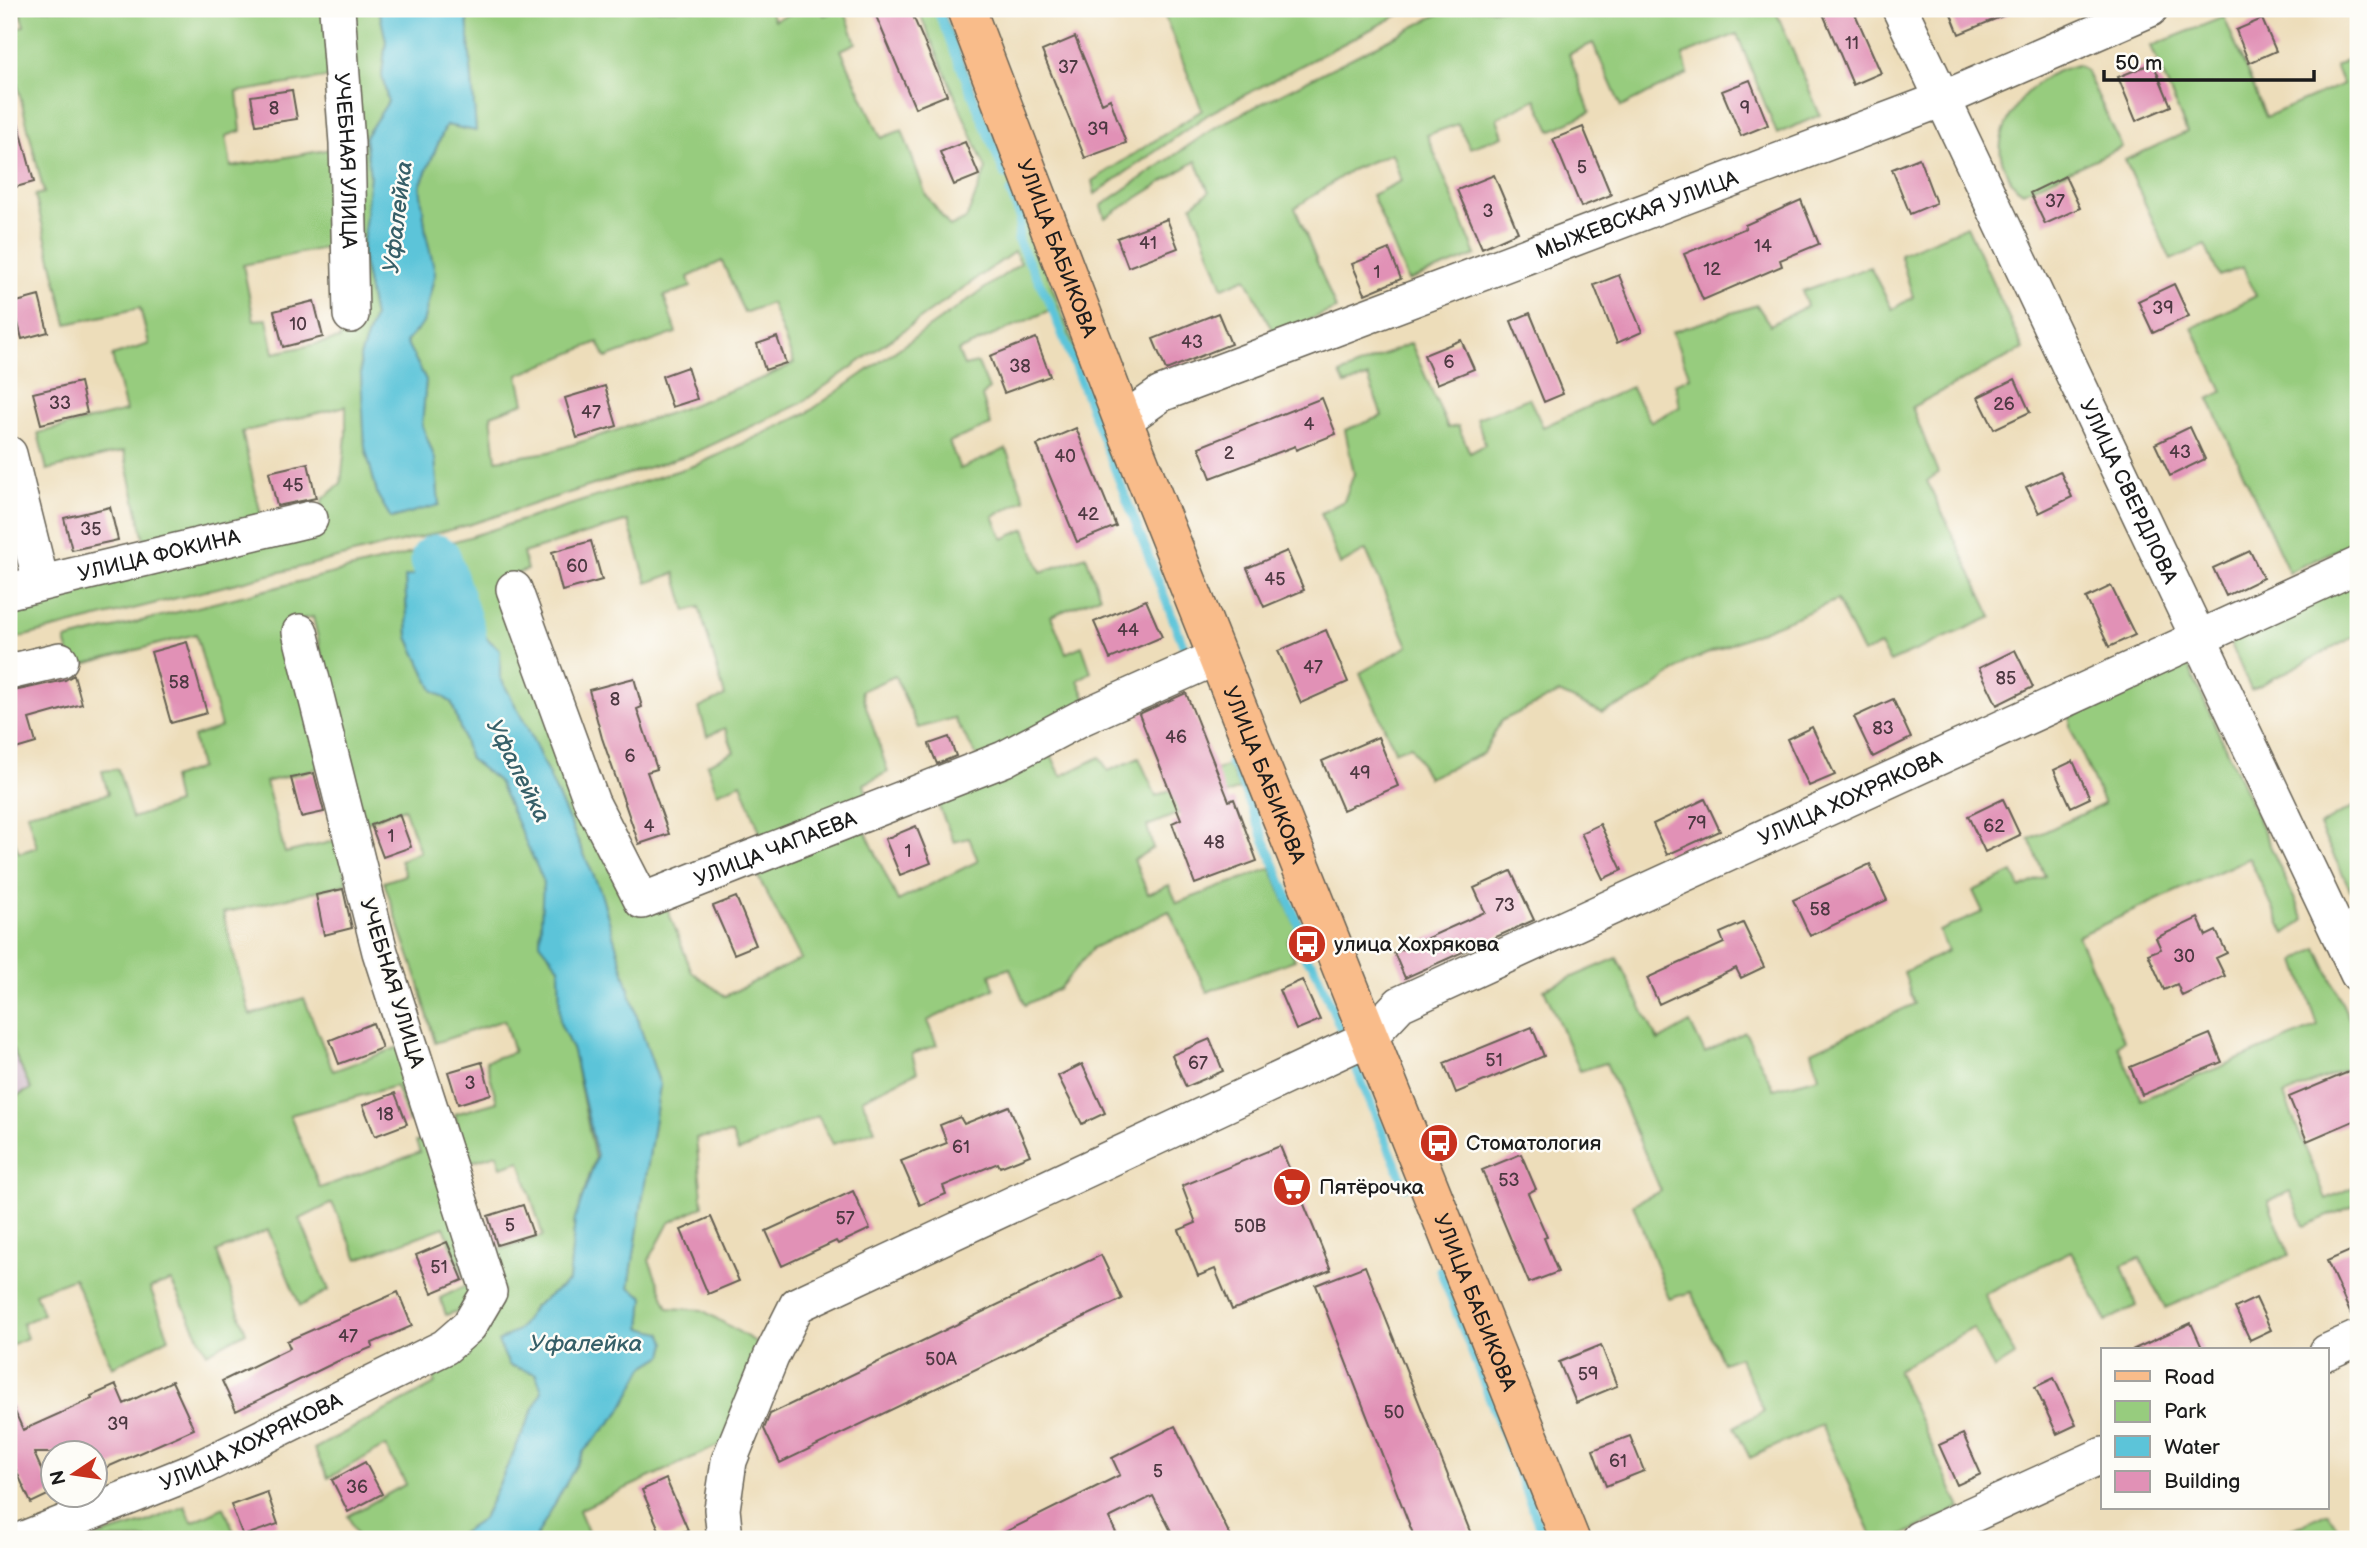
<svg xmlns="http://www.w3.org/2000/svg" width="2367" height="1548" viewBox="0 0 2367 1548" font-family="'Balsamiq Sans',sans-serif">
	<style>
		.industrial { fill: #d1bdcb }
		.green { fill: #97cc7e; stroke: #5a744d; stroke-width: 2; fill-rule: evenodd }
		.water { fill: #5cc4d9; stroke: #3c707a; stroke-width: 2 }
		.lines { fill: none; stroke-linecap: round; stroke-linejoin: round }
		.stream { stroke: #5cc4d9; stroke-width: 9 }
		.river { stroke: #5cc4d9; stroke-width: 51 }
		.building { fill: #e191b6 }
		.minor-casing { stroke: #656053; stroke-width: 38 }
		.major-casing { stroke: #656053; stroke-width: 41 }
		.minor { stroke: #fff; stroke-width: 35 }
		.major { stroke: #f9bc8a; stroke-width: 38 }
		.labels { text-anchor: middle; dominant-baseline: central; stroke-width: 5; stroke-linejoin: round; paint-order: stroke }
		.number-label { font-size: 18px; fill: #4d3942 }
		.street-label { font-size: 21px; fill: #1c1c1c; stroke: #fdfcf7 }
		.poi-label { font-size: 21px; fill: #1c1c1c; stroke: #fdfcf7; text-anchor: start }
		.water-label { font-size: 23px; font-style: italic; fill: #365f68; stroke: #fdfcf7 }
	</style>
	<rect width="100%" height="100%" fill="#fdfcf7"/>
	<filter id="ink" filterUnits="userSpaceOnUse"><feTurbulence type="fractalNoise" baseFrequency=".0143" numOctaves="2"/><feDisplacementMap in="SourceGraphic" scale="14" xChannelSelector="R" yChannelSelector="G"/><feConvolveMatrix kernelMatrix="1 2 1 2 8 2 1 2 1" color-interpolation-filters="sRGB"/></filter>
	<filter id="wash" filterUnits="userSpaceOnUse"><feTurbulence type="fractalNoise" baseFrequency=".00686" numOctaves="4" result="noise"/><feDisplacementMap in="SourceGraphic" scale="28" xChannelSelector="R" yChannelSelector="G"/><feGaussianBlur stdDeviation="1.57" result="paint"/><feColorMatrix in="noise" values="0 0 0 0 0 0 0 0 0 0 0 0 0 0 0 0 0 1.4 0 .05"/><feComposite in="paint" operator="in"/></filter>
	<g filter="url(#wash)">
		<rect width="100%" height="100%" fill="#edddba"/>
		<path class="industrial" d="M9,1042L31,1089L9,1100Z"/>
		<path class="green" d="M20,9H325L331,77L237,92L241,131L226,136L231,167L337,148L339,245L243,265L254,320L267,319L274,353L340,339V319L359,316L355,146L347,9H379L386,41L382,75L388,102L365,137L370,175L362,254L374,317L360,358L365,447L378,496L392,518L439,504L435,459L422,425L426,380L406,342L423,323L435,274L426,234L420,186L446,125L476,131L467,17L464,9H769L774,20L802,9H821L824,15L844,9L856,43L841,50L881,138L902,130L926,195L950,227L966,219L986,169L918,9H942L1031,229L1081,365L1073,367L1050,310L958,351L964,366L978,363L989,389L982,396L991,425L949,442L960,469L1006,449L1025,500L993,516L1003,539L1025,529L1041,572L1086,556L1100,596L1051,616L1066,653L1082,646L1091,672L1078,680L1087,702L979,760L954,718L918,728L895,676L861,691L888,772L864,784L869,802L763,840L741,783L717,793L707,764L734,752L725,728L707,736L699,708L725,696L699,607L686,611L675,573L647,583L628,521L523,553L527,570L500,579L581,805L638,914L665,903L692,972L725,996L801,959L753,867L863,826L898,901L978,861L969,838L954,842L938,805L1049,750L1061,776L1100,757L1108,771L1139,758L1156,796L1228,765L1240,789L1147,826L1153,848L1134,860L1148,894L1169,885L1177,903L1271,868L1296,927L1287,941L1295,960L1207,992L1169,911L1093,948L1059,989L1025,1005L1010,968L990,975L994,989L927,1021L937,1045L912,1054L917,1072L862,1099L875,1130L833,1144L818,1116L738,1152L732,1134L696,1138L703,1206L669,1223L649,1260L668,1308L702,1310L764,1347L724,1443L579,1510L591,1539H535L584,1451L620,1412L644,1367L663,1355L666,1343L661,1333L641,1328L644,1297L629,1287L660,1085L639,1024L600,890L528,729L500,677V650L473,626L453,566L405,577L408,637L433,690L452,703L470,759L498,781L544,880L540,943L559,967L560,1023L573,1051L595,1159L575,1219L569,1281L534,1307L519,1329L499,1342L509,1365L537,1374L542,1391L483,1519L453,1539H359L348,1516L406,1484L385,1446L328,1478L314,1449L435,1384L432,1364L473,1334L496,1294L503,1292L492,1252L543,1236L520,1161L501,1167L497,1154L467,1163L455,1114L497,1102L486,1061L514,1052L504,1020L435,1043L419,984L384,882L405,875L400,860L420,852L404,808L364,823L339,729L313,617L285,622L305,690L322,767L266,782L285,853L339,840L347,884L223,913L250,1015L304,998L333,1071L399,1047L425,1117L409,1122L396,1086L290,1115L320,1188L420,1152L416,1142L429,1137L483,1292L476,1305L446,1315L440,1298L467,1285L444,1227L358,1259L332,1203L300,1219L329,1290L300,1306L268,1230L217,1252L246,1332L207,1353L171,1281L150,1288L169,1338L112,1367L74,1278L35,1293L43,1314L22,1324L27,1338L9,1346V1100L31,1089L9,1042V826L19,853L37,847L27,813L108,794L102,771L118,769L132,818L177,803L172,778L200,768L193,737L221,727L196,634L73,667L65,640L390,559L469,537L699,464L807,413L1021,263L1014,252L800,404L694,453L465,526L9,640V601L321,526L322,500L341,483L346,436V406L242,432L261,515L144,540L124,451L47,470L38,433L126,411L112,356L149,344L140,308L67,324L35,195L44,193L9,51V30L24,26ZM722,261L744,313L771,303L794,363L766,377L670,413L549,452L496,460L491,415L524,403L518,375L598,342L606,358L676,333L664,296L691,287L688,277Z
			M1162,9H1410L1210,113L1095,194L1092,181L1202,110Z
			M1449,9H1775L1820,115L1777,134L1737,34L1683,55L1688,74L1621,107L1593,43L1569,54L1590,112L1551,131L1536,99L1497,118L1503,136L1470,148L1458,124L1427,135L1476,255L1408,281L1372,195L1401,181L1392,153L1351,170L1295,208L1336,309L1274,334L1246,278L1223,288L1192,205L1209,192L1196,161L1105,218L1101,206L1217,126Z
			M2224,17L2266,117L2343,84L2335,66L2358,54V540L2289,572L2209,399L2223,391L2192,328L2256,296L2243,267L2219,276L2205,245L2171,260L2125,160L2187,132L2151,46Z
			M2077,65L2086,71L2122,147L2023,192C2012,186 2010,178 2004,166C1990,134 2021,94 2046,77C2055,71 2067,68 2077,65Z
			M1967,226L2023,349L1912,407L1938,473L1927,481L1992,617L1890,662L1880,646L1863,653L1837,600L1687,662L1645,694L1602,713L1559,693L1501,721L1484,753L1428,778L1411,746L1395,751L1360,673L1408,646L1366,550L1340,565L1321,513L1344,501L1354,474L1345,430L1382,416L1368,377L1345,385L1340,374L1411,343L1448,428L1458,426L1470,453L1485,445L1477,418L1529,398L1543,427L1631,387L1651,422L1680,407L1675,384L1690,377L1672,332L1757,305L1770,325L1807,306L1802,291L1870,267L1892,309L1913,297L1900,254Z
			M2358,576V635L2251,690L2228,637Z
			M2186,661L2304,920L2285,934L2249,858L2078,936L2124,1040L2118,1046L2141,1100L2318,1026L2296,961L2317,948L2358,1038V1064L2284,1095L2326,1199L2358,1185V1204L2304,1226L2290,1191L2268,1201L2289,1255L2165,1308L2140,1258L2122,1265L2136,1306L2106,1321L2071,1251L1984,1294L2015,1356L1994,1369L1973,1328L1897,1370L1960,1508L1894,1539H1874L1821,1425L1750,1458L1734,1427L1764,1411L1739,1357L1723,1363L1691,1292L1669,1299L1633,1204L1661,1191L1606,1063L1580,1071L1544,989L1617,958L1658,1041L1690,1023L1705,1053L1745,1032L1774,1089L1819,1077L1812,1051L1914,1004L1904,972L1948,951L1939,931L1983,912L1973,891L2013,872L2020,888L2045,876L2029,839L2104,804L2070,727V717Z
			M2358,804V905L2319,826Z
			M185,1506L192,1522L224,1507L237,1539H88L144,1523Z
			M2328,1512L2345,1539H2271Z"/>
		<path class="water" d="M379,9H464L467,17L476,131L446,125L420,186L426,234L435,273L423,323L406,342L426,380L422,425L435,459L439,505L391,518L378,496L365,447L360,357L374,317L362,254L370,175L365,137L388,102L382,75L386,41Z
			M454,566L473,626L500,650V677L528,729L600,890L639,1024L660,1085L629,1287L644,1297L641,1328L661,1333L666,1343L663,1355L644,1367L620,1412L584,1451L535,1539H453L483,1519L542,1391L536,1374L509,1365L498,1342L519,1329L534,1307L569,1281L575,1219L597,1156L573,1051L560,1023L559,967L540,943L543,880L498,781L470,759L452,703L433,690L408,637L405,577Z"/>
		<g class="lines">
			<path class="stream" d="M937,9L1005,175
				M1010,192L1020,217L1018,241L1050,303L1189,660
				M1230,763L1236,770L1299,925L1297,937
				M1305,958L1313,964L1343,1034
				M1354,1063L1405,1187
				M1440,1270L1544,1539"/>
			<path class="river" d="M436,560L461,636"/>
		</g>
		<g id="blocks">
			<path class="building" d="M873,9H910L947,95L915,108Z
				M1821,9H1853L1881,73L1853,85Z
				M1949,9H2020L1959,34Z
				M2262,19L2276,51L2249,63L2236,30Z
				M1075,37L1102,103L1110,99L1126,143L1085,158L1042,51Z
				M2153,63L2171,106L2136,121L2118,77Z
				M1750,80L1768,125L1741,136L1722,91Z
				M292,90L297,119L256,125L251,96Z
				M16,114L34,182L9,189V115Z
				M1583,127L1611,195L1581,207L1553,139Z
				M965,142L979,175L954,185L940,152Z
				M1919,158L1936,203L1910,214L1892,169Z
				M1494,175L1518,232L1482,248L1457,190Z
				M2065,176L2080,208L2045,224L2030,193Z
				M1801,200L1819,244L1780,260L1782,266L1703,300L1684,254L1746,228L1745,225Z
				M1167,219L1178,248L1128,267L1117,238Z
				M1389,249L1401,279L1365,294L1352,264Z
				M1619,275L1642,332L1617,343L1594,285Z
				M2174,284L2189,316L2153,333L2138,301Z
				M39,296L48,332L22,339L13,303Z
				M314,301L323,337L283,347L274,311Z
				M1218,313L1231,344L1166,370L1153,339Z
				M1530,313L1563,394L1544,402L1511,321Z
				M777,337L786,363L765,370L757,344Z
				M1036,338L1050,376L1004,393L990,356Z
				M1461,340L1474,369L1437,384L1424,355Z
				M687,367L697,399L672,407L662,376Z
				M2015,379L2030,412L1994,429L1978,397Z
				M80,382L87,413L41,424L33,393Z
				M605,386L617,426L577,438L565,398Z
				M1322,398L1336,434L1296,450L1295,446L1211,478L1199,447Z
				M2190,427L2205,459L2170,476L2155,444Z
				M1076,428L1116,526L1077,542L1037,445Z
				M308,463L316,498L277,506L269,472Z
				M2060,471L2072,497L2039,513L2026,487Z
				M110,507L118,540L72,550L64,518Z
				M591,541L602,580L562,591L552,552Z
				M1287,551L1304,590L1264,607L1247,568Z
				M2250,551L2263,578L2226,596L2213,568Z
				M2111,586L2135,635L2109,647L2086,598Z
				M1146,600L1162,637L1110,659L1094,622Z
				M1326,630L1348,682L1301,703L1278,651Z
				M187,642L207,713L171,723L151,652Z
				M2015,650L2033,687L1997,705L1979,668Z
				M74,675L82,704L29,719L36,743L9,751V692L65,680Z
				M634,678L642,707L637,709L657,769L647,772L669,834L639,844L602,738L589,690Z
				M1186,693L1229,801L1234,799L1257,861L1195,884L1172,823L1181,819L1139,714Z
				M1893,699L1911,738L1873,757L1854,717Z
				M1812,727L1835,775L1809,786L1787,739Z
				M949,737L956,756L937,764L929,744Z
				M1378,737L1398,786L1343,810L1322,761Z
				M2073,761L2090,798L2071,807L2054,770Z
				M314,773L324,812L301,817L291,778Z
				M1705,799L1720,831L1667,855L1653,824Z
				M2003,799L2020,835L1985,852L1968,816Z
				M399,814L411,847L383,857L371,825Z
				M1600,824L1622,870L1603,879L1581,833Z
				M916,826L931,863L900,875L885,839Z
				M1870,864L1887,900L1810,936L1793,900Z
				M1511,871L1534,920L1405,978L1394,953L1485,912L1474,888Z
				M343,889L352,928L324,935L316,895Z
				M736,897L756,945L734,954L713,906Z
				M2198,918L2206,936L2216,931L2227,953L2216,958L2225,976L2182,996L2177,984L2164,990L2148,954L2161,949L2156,938Z
				M1743,923L1764,967L1741,978L1736,968L1659,1004L1647,978L1724,943L1720,933Z
				M1302,980L1320,1020L1296,1030L1279,990Z
				M373,1023L382,1048L339,1064L330,1040Z
				M1532,1027L1544,1056L1456,1093L1444,1063Z
				M2210,1034L2222,1062L2142,1095L2130,1067Z
				M1210,1039L1223,1071L1186,1087L1172,1055Z
				M482,1062L491,1094L458,1104L448,1072Z
				M1082,1064L1105,1113L1082,1124L1058,1076Z
				M2358,1068V1119L2307,1141L2289,1097Z
				M395,1093L407,1124L375,1136L363,1105Z
				M1009,1106L1030,1155L1000,1167L998,1163L943,1186L946,1194L920,1205L901,1161L947,1143L940,1125L960,1117L964,1124Z
				M1280,1146L1331,1270L1232,1310L1215,1269L1198,1276L1179,1230L1196,1223L1182,1186Z
				M1521,1154L1536,1189L1528,1193L1547,1237L1544,1238L1558,1272L1529,1283L1482,1170Z
				M853,1191L870,1229L838,1244L836,1241L782,1266L766,1231Z
				M523,1205L533,1234L497,1245L488,1216Z
				M711,1217L739,1281L708,1294L681,1230Z
				M447,1242L463,1280L432,1293L416,1255Z
				M2350,1251L2358,1268V1318L2353,1319L2327,1261Z
				M1101,1255L1122,1299L780,1463L764,1429L770,1414Z
				M1365,1266L1473,1539H1415L1316,1285Z
				M398,1292L412,1326L372,1343L373,1347L338,1361L236,1411L222,1381L290,1348L287,1341Z
				M2256,1298L2271,1330L2250,1340L2235,1308Z
				M2191,1323L2203,1350H2132Z
				M1601,1345L1617,1386L1576,1403L1559,1362Z
				M2054,1378L2076,1425L2057,1434L2035,1387Z
				M172,1381L194,1429L94,1473V1453H34L52,1493L31,1503L9,1455V1398L23,1430L92,1399L91,1396L116,1385L124,1404Z
				M1175,1426L1232,1539H1175L1153,1496L1109,1518L1119,1539H991L1120,1475L1112,1458Z
				M1963,1434L1981,1474L1957,1485L1939,1445Z
				M1630,1436L1644,1471L1606,1486L1593,1450Z
				M365,1462L382,1494L348,1512L332,1480Z
				M666,1479L688,1530L663,1539L642,1490Z
				M267,1492L278,1524L243,1536L231,1505Z"/>
		</g>
	</g>
	<g filter="url(#ink)">
		<use href="#blocks" fill-opacity="0" stroke="#656053" stroke-width="2"/>
		<g class="lines">
			<g class="minor-casing">
				<g id="minor">
					<path id="s1" d="M337,9L347,143L351,315"/>
					<path id="s2" d="M1900,9L2358,974"/>
					<path id="s3" d="M1123,421L1161,394L1943,99L2150,9"/>
					<path d="M9,454L41,582"/>
					<path id="s4" d="M514,589L592,803L642,901L1004,759L1081,718L1217,657"/>
					<path id="s5" d="M9,591L310,519"/>
					<path d="M9,672L60,660"/>
					<path d="M2327,1352L2358,1338"/>
					<path id="s6" d="M24,1539L194,1471L445,1347L469,1326L489,1292L380,952L300,632"/>
					<path id="s7" d="M725,1539L722,1509L729,1461L771,1357L797,1305L1368,1038L1400,1004L2358,565"/>
					<path d="M1919,1539L2103,1455"/>
				</g>
			</g>
			<g class="major-casing">
				<g id="major">
					<path id="s8" d="M966,9L1123,421L1570,1539"/>
				</g>
			</g>
			<use href="#minor" class="minor"/>
			<use href="#major" class="major"/>
		</g>
	</g>
	<defs>
		<g id="bus-disc" transform="scale(2.0125)"><circle r="9.5" fill="#c8321e" stroke="#fdfcf7"/><path d="M-5-6H5V4H4V6H2V4H-2V6H-4V4H-5ZM-3.5-4V0h7V-4ZM-3.5 1.2v1.5H-2V1.2ZM2 1.2v1.5H3.5V1.2Z" fill="#fff"/></g>
		<g id="supermarket-disc" transform="scale(2.0125)"><circle r="9.5" fill="#c8321e" stroke="#fdfcf7"/><path d="M-6-5.5h2.5l.6 2H6L4.5 2H-2.5L-4.4-4H-6ZM-1.5 3.2a1.3 1.3 0 1 0 .1 0ZM3 3.2a1.3 1.3 0 1 0 .1 0Z" fill="#fff"/></g>
	</defs>
	<g fill-rule="evenodd">
		<use href="#bus-disc" x="1307" y="944"/>
		<use href="#bus-disc" x="1439" y="1143"/>
		<use href="#supermarket-disc" x="1292" y="1187"/>
	</g>
	<g class="labels">
		<g class="number-label">
			<text x="1852" y="43">11</text>
			<text x="1068" y="67">37</text>
			<text x="274" y="108">8</text>
			<text x="1745" y="108">9</text>
			<text x="1098" y="129">39</text>
			<text x="1582" y="167">5</text>
			<text x="2055" y="201">37</text>
			<text x="1488" y="211">3</text>
			<text x="1148" y="243">41</text>
			<text x="1763" y="246">14</text>
			<text x="1712" y="269">12</text>
			<text x="1377" y="272">1</text>
			<text x="2163" y="308">39</text>
			<text x="298" y="324">10</text>
			<text x="1192" y="342">43</text>
			<text x="1449" y="362">6</text>
			<text x="1020" y="366">38</text>
			<text x="60" y="403">33</text>
			<text x="2004" y="404">26</text>
			<text x="591" y="412">47</text>
			<text x="1309" y="424">4</text>
			<text x="2180" y="452">43</text>
			<text x="1229" y="453">2</text>
			<text x="1065" y="456">40</text>
			<text x="293" y="485">45</text>
			<text x="1088" y="514">42</text>
			<text x="91" y="529">35</text>
			<text x="577" y="566">60</text>
			<text x="1275" y="579">45</text>
			<text x="1128" y="630">44</text>
			<text x="1313" y="667">47</text>
			<text x="2006" y="678">85</text>
			<text x="179" y="682">58</text>
			<text x="615" y="699">8</text>
			<text x="1883" y="728">83</text>
			<text x="1176" y="737">46</text>
			<text x="630" y="756">6</text>
			<text x="1360" y="773">49</text>
			<text x="1697" y="823">79</text>
			<text x="649" y="826">4</text>
			<text x="1994" y="826">62</text>
			<text x="391" y="836">1</text>
			<text x="1214" y="842">48</text>
			<text x="908" y="851">1</text>
			<text x="1505" y="905">73</text>
			<text x="1820" y="909">58</text>
			<text x="2184" y="956">30</text>
			<text x="1494" y="1060">51</text>
			<text x="1198" y="1063">67</text>
			<text x="470" y="1083">3</text>
			<text x="385" y="1114">18</text>
			<text x="961" y="1147">61</text>
			<text x="1509" y="1180">53</text>
			<text x="845" y="1218">57</text>
			<text x="510" y="1225">5</text>
			<text x="1250" y="1226">50В</text>
			<text x="439" y="1267">51</text>
			<text x="348" y="1336">47</text>
			<text x="941" y="1359">50А</text>
			<text x="1588" y="1374">59</text>
			<text x="1394" y="1412">50</text>
			<text x="118" y="1424">39</text>
			<text x="1618" y="1461">61</text>
			<text x="1158" y="1471">5</text>
			<text x="357" y="1487">36</text>
		</g>
		<g class="street-label">
			<text stroke="none"><textPath href="#s1" startOffset="152">УЧЕБНАЯ УЛИЦА</textPath></text>
			<text stroke="none"><textPath href="#s3" startOffset="555">МЫЖЕВСКАЯ УЛИЦА</textPath></text>
			<text stroke="none"><textPath href="#s8" startOffset="256">УЛИЦА БАБИКОВА</textPath></text>
			<text stroke="none"><textPath href="#s2" startOffset="534">УЛИЦА СВЕРДЛОВА</textPath></text>
			<text stroke="none"><textPath href="#s5" startOffset="154">УЛИЦА ФОКИНА</textPath></text>
			<text stroke="none"><textPath href="#s8" startOffset="822">УЛИЦА БАБИКОВА</textPath></text>
			<text stroke="none"><textPath href="#s7" startOffset="1421">УЛИЦА ХОХРЯКОВА</textPath></text>
			<text stroke="none"><textPath href="#s4" startOffset="481">УЛИЦА ЧАПАЕВА</textPath></text>
			<text transform="translate(392 983) rotate(73)">УЧЕБНАЯ УЛИЦА</text>
			<text stroke="none"><textPath href="#s8" startOffset="1390">УЛИЦА БАБИКОВА</textPath></text>
			<text stroke="none"><textPath href="#s6" startOffset="247">УЛИЦА ХОХРЯКОВА</textPath></text>
		</g>
		<g class="poi-label">
			<text x="1334" y="944">улица Хохрякова</text>
			<text x="1466" y="1143">Стоматология</text>
			<text x="1319" y="1187">Пятёрочка</text>
		</g>
		<g class="water-label">
			<text transform="translate(398 217) rotate(-83)">Уфалейка</text>
			<text transform="translate(518 771) rotate(63)">Уфалейка</text>
			<text x="586" y="1344">Уфалейка</text>
		</g>
	</g>
	<rect width="2367" height="1548" fill="none" stroke="#fdfcf7" stroke-width="35"/>
	<rect x="2101" y="1348" width="228" height="161" fill="#fdfcf7" stroke="#a3a29f" stroke-width="2"/>
	<rect x="2115" y="1371" width="35" height="10" fill="#f9bc8a" stroke="#a3a29f" stroke-width="2"/>
	<text x="2164" y="1384" font-size="21" fill="#1c1c1c">Road</text>
	<rect x="2115" y="1401" width="35" height="21" fill="#97cc7e" stroke="#a3a29f" stroke-width="2"/>
	<text x="2164" y="1418" font-size="21" fill="#1c1c1c">Park</text>
	<rect x="2115" y="1436" width="35" height="21" fill="#5cc4d9" stroke="#a3a29f" stroke-width="2"/>
	<text x="2164" y="1454" font-size="21" fill="#1c1c1c">Water</text>
	<rect x="2115" y="1471" width="35" height="21" fill="#e191b6" stroke="#a3a29f" stroke-width="2"/>
	<text x="2164" y="1488" font-size="21" fill="#1c1c1c">Building</text>
	<g transform="translate(74 1474) rotate(257)"><circle r="33" fill="#fdfcf7" stroke="#a3a29f" stroke-width="2"/>
	<path d="M0-5L12 26L0 18L-12 26Z" fill="#c8321e"/>
	<text y="-10" font-size="19" font-weight="bold" text-anchor="middle" fill="#1c1c1c">N</text>
	</g>
	<path d="M2104 70v10h210v-10" fill="none" stroke="#1c1c1c" stroke-width="3.5"/>
	<text x="2115" y="70" font-size="21" fill="#1c1c1c" stroke="#fdfcf7" stroke-width="5" paint-order="stroke">50 m</text>
</svg>
